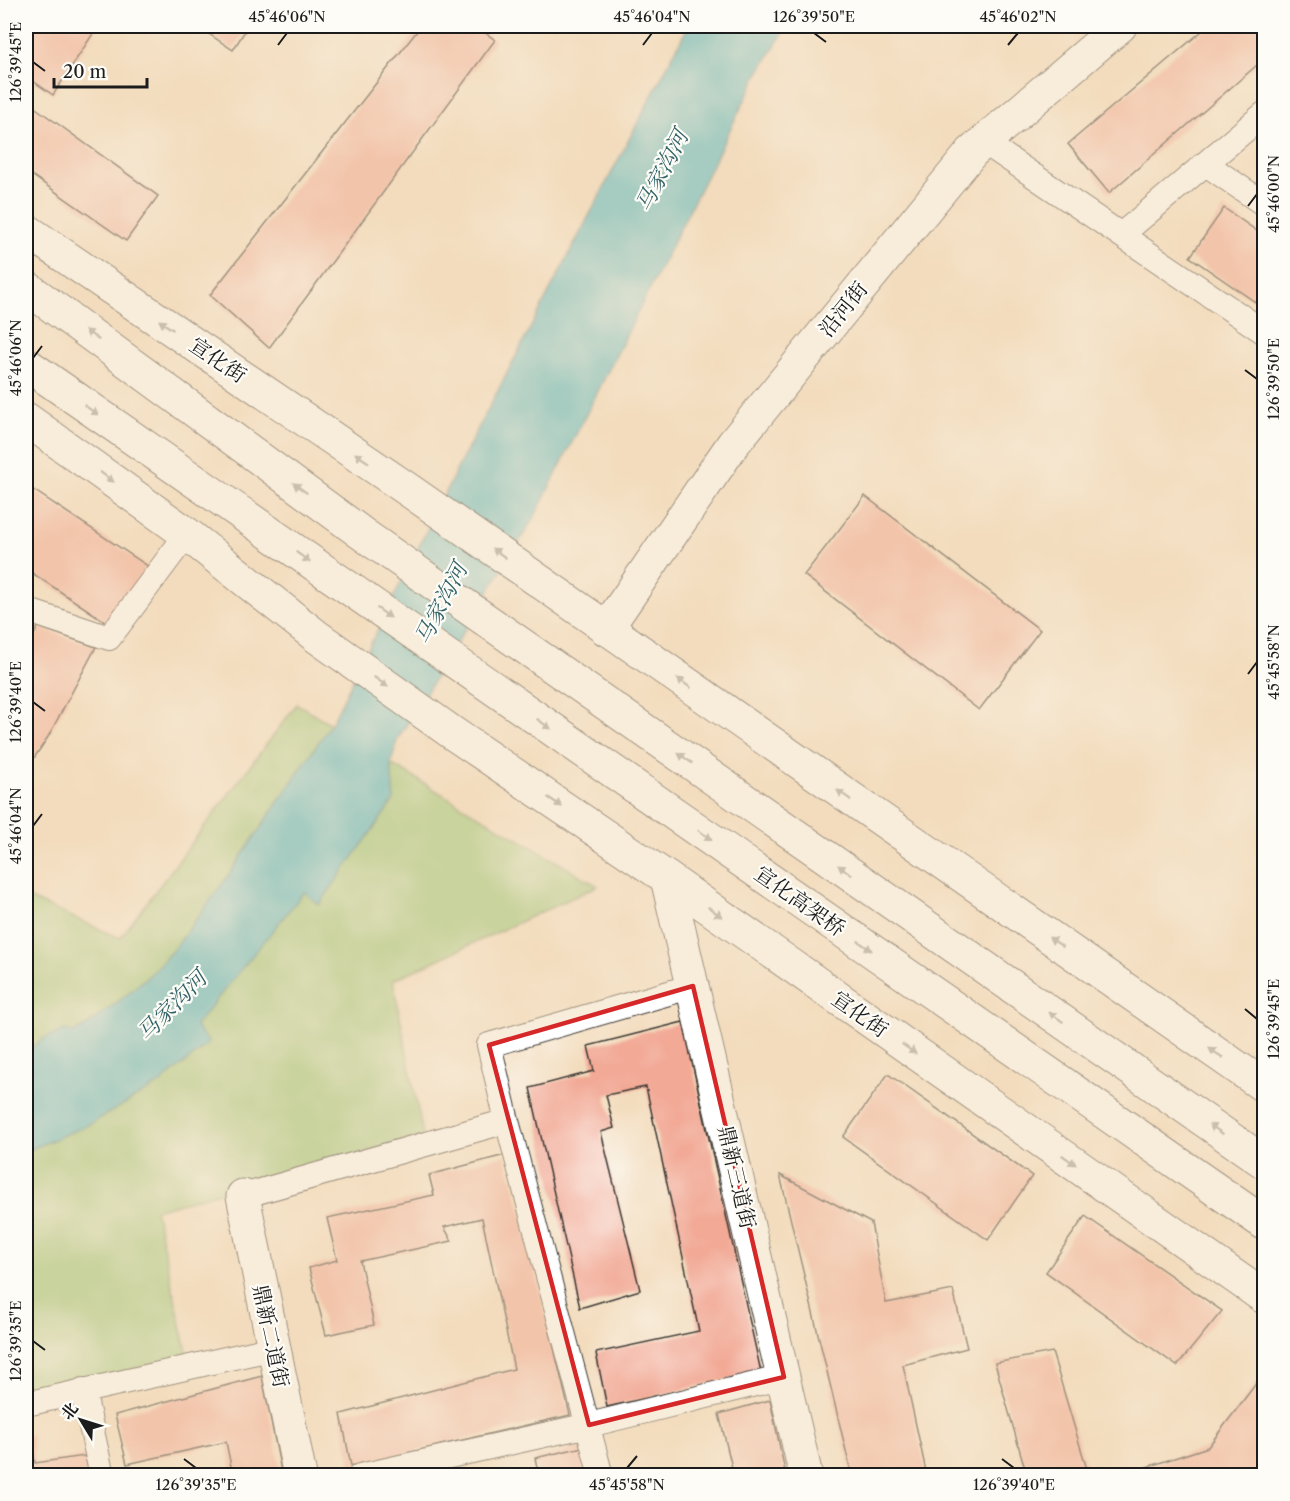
<svg xmlns="http://www.w3.org/2000/svg" width="1290" height="1501" viewBox="0 0 1290 1501" font-family="'Libre Caslon Text','Noto Serif SC',serif">
	<style>
		.green { fill: #97c776; stroke: #5a7249; stroke-width: 1.5 }
		.water { fill: #4bb8c5; stroke: #346a70; stroke-width: 1.5 }
		.building { fill: #f2a995 }
		.lines { fill: none; stroke-linecap: round; stroke-linejoin: round }
		.street-casing { stroke: #3c3934; stroke-width: 26 }
		.secondary-casing { stroke: #3c3934; stroke-width: 35 }
		.highway-casing { stroke: #3c3934; stroke-width: 35 }
		.street { stroke: #fff; stroke-width: 24 }
		.secondary { stroke: #fff; stroke-width: 33 }
		.highway { stroke: #fff; stroke-width: 33 }
		.oneway { fill: #999 }
		.marked { fill: none; stroke: #d62828; stroke-width: 4.5; stroke-linejoin: round }
		.ticks { fill: none; stroke: #1c1c1c; stroke-width: 2 }
		.labels { text-anchor: middle; dominant-baseline: central; stroke-width: 4.5; stroke-linejoin: round; paint-order: stroke }
		.street-label { font-size: 21px; fill: #1c1c1c; stroke: #fdfcf7 }
		.water-label { font-size: 22px; font-style: italic; fill: #316268; stroke: #fdfcf7 }
		.neatline { fill: none; stroke: #1c1c1c; stroke-width: 2 }
		.ticks-label { font-size: 15px; text-anchor: middle; fill: #1c1c1c }
	</style>
	<rect width="100%" height="100%" fill="#fdfcf7"/>
	<filter id="ink" filterUnits="userSpaceOnUse"><feTurbulence type="fractalNoise" baseFrequency=".0167" numOctaves="2"/><feDisplacementMap in="SourceGraphic" scale="12" xChannelSelector="R" yChannelSelector="G"/><feConvolveMatrix kernelMatrix="1 2 1 2 8 2 1 2 1" color-interpolation-filters="sRGB"/></filter>
	<filter id="wash" filterUnits="userSpaceOnUse"><feTurbulence type="fractalNoise" baseFrequency=".008" numOctaves="4" result="noise"/><feDisplacementMap in="SourceGraphic" scale="24" xChannelSelector="R" yChannelSelector="G"/><feGaussianBlur stdDeviation="1.35" result="paint"/><feColorMatrix in="noise" values="0 0 0 0 0 0 0 0 0 0 0 0 0 0 0 0 0 1.4 0 .05"/><feComposite in="paint" operator="in"/></filter>
	<g filter="url(#wash)">
		<rect width="100%" height="100%" fill="#f3dcbd"/>
		<path class="green" d="M297,704L331,724L391,764L598,886L393,980L423,1136L155,1210L188,1356L26,1395V897L120,938Z"/>
		<path class="water" d="M691,26H787L758,74L535,516L397,740L391,764L394,800L319,905L304,892L195,1026L209,1043L158,1085L88,1125L26,1151V1052L43,1039L65,1030L74,1033L89,1024L124,997L154,971L178,944L228,876L331,724L458,467L685,32Z"/>
		<g id="blocks">
			<path class="building" d="M26,26H98L53,95L26,76Z
				M197,26H248L233,50Z
				M421,26H476L495,40L269,348L210,295Z
				M1208,26H1264V59L1109,193L1068,144Z
				M26,101L158,196L126,241L26,171Z
				M1224,208L1264,236V308L1190,257Z
				M26,485L149,567L106,622L26,569Z
				M865,496L1040,630L979,710L804,575Z
				M38,627L96,647L48,737L26,770V651Z
				M683,1022L761,1372L607,1407L596,1353L699,1331L646,1087L606,1095L614,1128L601,1132L640,1290L580,1308L530,1088L594,1071L588,1046Z
				M888,1074L1032,1176L988,1240L843,1137Z
				M505,1155L519,1202L570,1415L351,1466L341,1414L514,1369L482,1218L444,1227L452,1241L360,1261L374,1325L326,1335L309,1268L337,1260L327,1218L434,1195L429,1175Z
				M780,1175L871,1223L886,1303L953,1290L967,1348L903,1365L927,1476H852Z
				M1085,1216L1222,1311L1177,1366L1046,1272Z
				M1052,1352L1089,1476H1027L995,1363Z
				M1264,1373V1476H1119L1208,1447Z
				M262,1376L282,1476H233L226,1442L127,1464L115,1415Z
				M770,1400L786,1476H734L719,1414Z
				M31,1434L35,1463L85,1456L90,1476H26V1436Z
				M583,1447L590,1476H539L535,1458Z"/>
		</g>
	</g>
	<g filter="url(#ink)">
		<use href="#blocks" fill-opacity="0" stroke="#3c3934" stroke-width="1.5"/>
		<g class="lines">
			<g class="street-casing">
				<path id="street" d="M984,142L1264,332
					M1206,164L1264,204
					M1121,235L1264,114
					M26,611V610L109,638L187,534
					M243,1196L507,1121
					M83,1390L102,1476
					M26,1404L274,1348
					M360,1476L589,1425L784,1377
					M601,1476L507,1121L489,1045L693,986"/>
			</g>
			<g class="secondary-casing">
				<path id="secondary" d="M606,629L733,444L972,152L1120,26
					M667,878L806,1476
					M243,1196L300,1476"/>
			</g>
			<g class="highway-casing">
				<path id="highway" d="M26,230L410,491L1264,1086
					M26,287L364,535L1264,1162
					M26,364L1264,1223
					M26,419L187,534L316,636L454,734L667,878L1264,1297"/>
			</g>
			<use href="#street" class="street"/>
			<use href="#secondary" class="secondary"/>
			<use href="#highway" class="highway"/>
		</g>
		<defs><path id="oneway-solid" d="M-6-.8H1V-3.2L6.5 0L1 3.2V.8H-6Z" transform="scale(1.5)"/></defs>
		<g class="oneway">
			<use href="#oneway-solid" transform="translate(166 325) rotate(-146)"/>
			<use href="#oneway-solid" transform="translate(92 335) rotate(-144)"/>
			<use href="#oneway-solid" transform="translate(91 410) rotate(35)"/>
			<use href="#oneway-solid" transform="translate(362 458) rotate(-146)"/>
			<use href="#oneway-solid" transform="translate(107 477) rotate(36)"/>
			<use href="#oneway-solid" transform="translate(300 488) rotate(-144)"/>
			<use href="#oneway-solid" transform="translate(499 553) rotate(-145)"/>
			<use href="#oneway-solid" transform="translate(303 557) rotate(35)"/>
			<use href="#oneway-solid" transform="translate(384 613) rotate(35)"/>
			<use href="#oneway-solid" transform="translate(381 682) rotate(35)"/>
			<use href="#oneway-solid" transform="translate(684 683) rotate(-145)"/>
			<use href="#oneway-solid" transform="translate(544 724) rotate(35)"/>
			<use href="#oneway-solid" transform="translate(685 758) rotate(-145)"/>
			<use href="#oneway-solid" transform="translate(844 795) rotate(-145)"/>
			<use href="#oneway-solid" transform="translate(555 802) rotate(34)"/>
			<use href="#oneway-solid" transform="translate(705 835) rotate(35)"/>
			<use href="#oneway-solid" transform="translate(845 870) rotate(-145)"/>
			<use href="#oneway-solid" transform="translate(715 912) rotate(36)"/>
			<use href="#oneway-solid" transform="translate(1056 942) rotate(-145)"/>
			<use href="#oneway-solid" transform="translate(865 946) rotate(35)"/>
			<use href="#oneway-solid" transform="translate(1056 1017) rotate(-145)"/>
			<use href="#oneway-solid" transform="translate(909 1049) rotate(35)"/>
			<use href="#oneway-solid" transform="translate(1216 1053) rotate(-146)"/>
			<use href="#oneway-solid" transform="translate(1216 1129) rotate(-145)"/>
			<use href="#oneway-solid" transform="translate(1069 1160) rotate(35)"/>
		</g>
	</g>
	<path d="M0 0H1290V1501H0ZM693,986L784,1377L589,1425L489,1045Z" fill="#f3dcbd" fill-opacity=".55" fill-rule="evenodd"/>
	<path class="marked" d="M693,986L784,1377L589,1425L489,1045Z"/>
	<path class="ticks" d="M814,33L826,42M278,45L287,33M643,45L652,33M1008,45L1018,33M33,62L45,71M1248,206L1257,194M33,358L42,346M1245,370L1257,379M1248,674L1257,662M33,702L45,711M33,826L42,814M1245,1009L1257,1019M33,1341L45,1350M184,1459L196,1468M1002,1459L1014,1468M627,1468L637,1456"/>
	<g class="labels">
		<g class="street-label">
			<text transform="translate(843 309) rotate(-51)">沿河街</text>
			<text transform="translate(218 360) rotate(34)">宣化街</text>
			<text transform="translate(800 901) rotate(35)">宣化高架桥</text>
			<text transform="translate(860 1014) rotate(35)">宣化街</text>
			<text transform="translate(737 1177) rotate(77)">鼎新三道街</text>
			<text transform="translate(271 1336) rotate(78)">鼎新二道街</text>
		</g>
		<g class="water-label">
			<text transform="translate(662 171) rotate(-63)">马家沟河</text>
			<text transform="translate(441 604) rotate(-63)">马家沟河</text>
			<text transform="translate(172 1006) rotate(-46)">马家沟河</text>
		</g>
	</g>
	<rect width="1290" height="1501" fill="none" stroke="#fdfcf7" stroke-width="66"/>
	<g transform="translate(81 1420) rotate(308)" stroke="#fdfcf7" stroke-width="4.5" paint-order="stroke">
	<path d="M0-4.5L10 22L0 15L-10 22Z" fill="#1c1c1c"/>
	<text y="-9" font-size="16" font-weight="bold" text-anchor="middle" fill="#1c1c1c">北</text>
	</g>
	<path d="M54 78v9h93v-9" fill="none" stroke="#1c1c1c" stroke-width="3"/>
	<text x="63" y="78" font-size="18" fill="#1c1c1c" stroke="#fdfcf7" stroke-width="4.5" paint-order="stroke">20 m</text>
	<rect x="33" y="33" width="1224" height="1435" class="neatline"/>
	<g class="ticks-label">
		<text x="287" y="22">45°46'06"N</text>
		<text x="652" y="22">45°46'04"N</text>
		<text x="814" y="22">126°39'50"E</text>
		<text x="1018" y="22">45°46'02"N</text>
		<text transform="translate(16 62) rotate(-90)" y="5">126°39'45"E</text>
		<text transform="translate(1274 194) rotate(-90)" y="5">45°46'00"N</text>
		<text transform="translate(16 358) rotate(-90)" y="5">45°46'06"N</text>
		<text transform="translate(1274 379) rotate(-90)" y="5">126°39'50"E</text>
		<text transform="translate(1274 662) rotate(-90)" y="5">45°45'58"N</text>
		<text transform="translate(16 702) rotate(-90)" y="5">126°39'40"E</text>
		<text transform="translate(16 826) rotate(-90)" y="5">45°46'04"N</text>
		<text transform="translate(1274 1019) rotate(-90)" y="5">126°39'45"E</text>
		<text transform="translate(16 1341) rotate(-90)" y="5">126°39'35"E</text>
		<text x="196" y="1490">126°39'35"E</text>
		<text x="627" y="1490">45°45'58"N</text>
		<text x="1014" y="1490">126°39'40"E</text>
	</g>
</svg>
